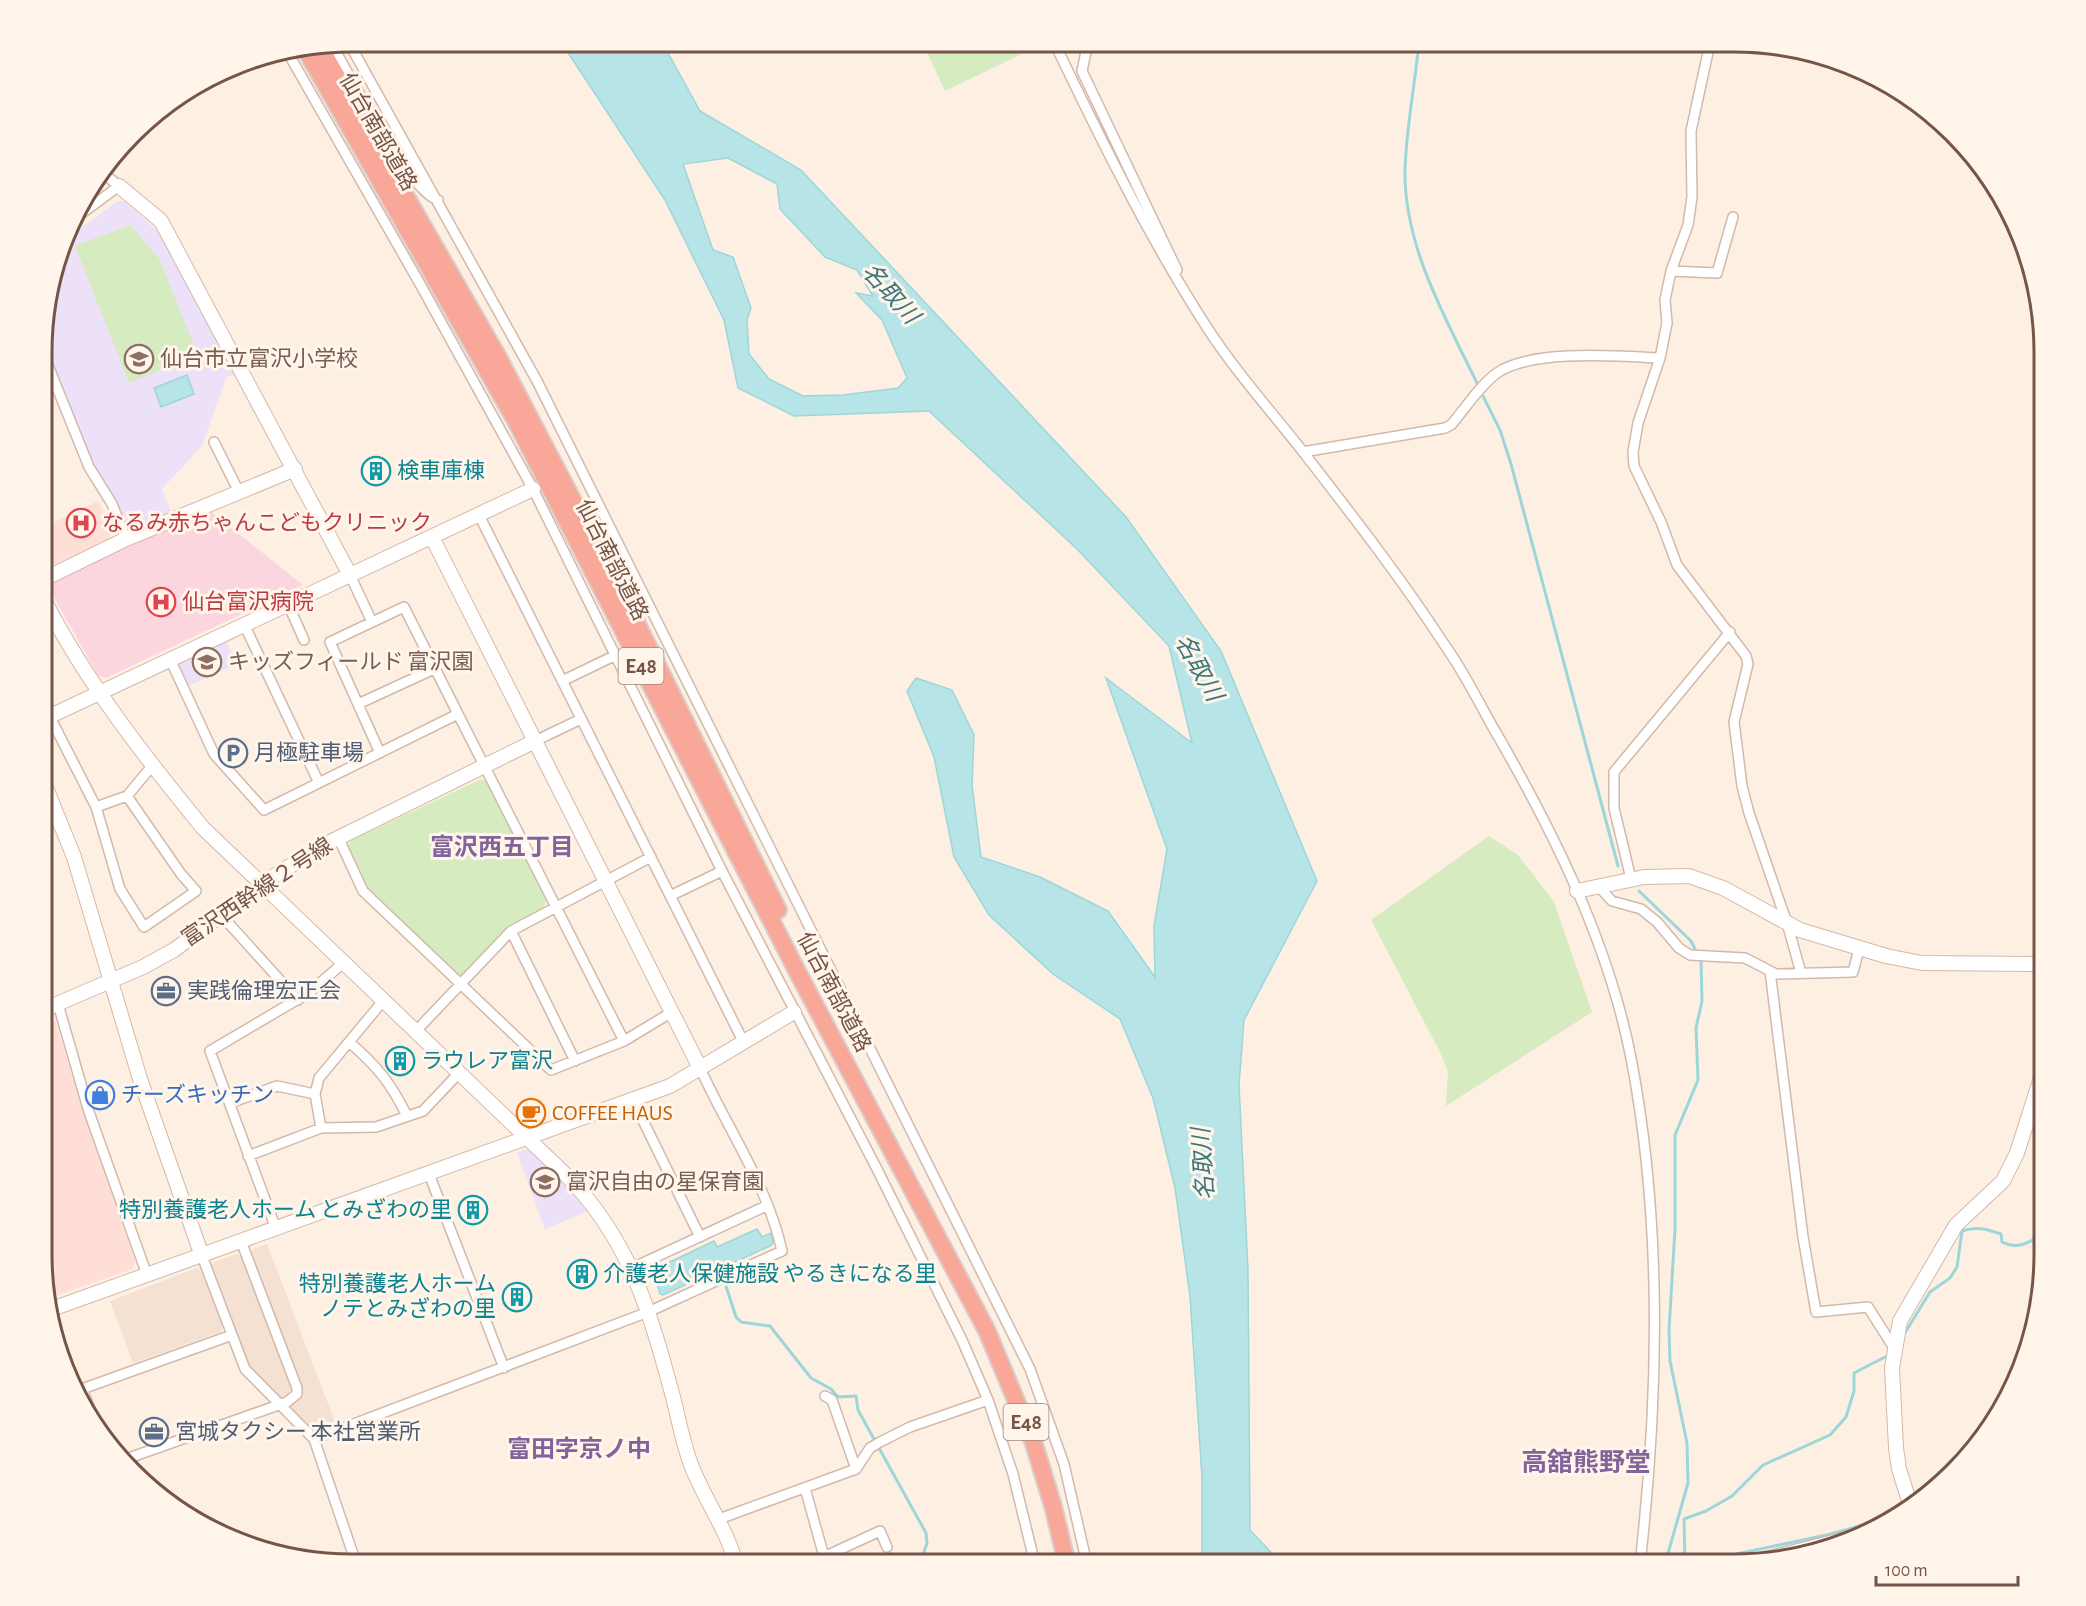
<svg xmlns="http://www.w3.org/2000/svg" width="2086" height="1606" viewBox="0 0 2086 1606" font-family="'Alegreya Sans','Noto Sans JP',sans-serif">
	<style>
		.residential { fill: #f5e1d1 }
		.commercial { fill: #feded7 }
		.education { fill: #ede0f9 }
		.medical { fill: #fbd6df }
		.green { fill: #d7ebc1 }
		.water { fill: #b7e5e7; stroke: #9dd6d9; stroke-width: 1.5; fill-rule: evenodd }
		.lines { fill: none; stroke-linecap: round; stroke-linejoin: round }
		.stream { stroke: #9dd6d9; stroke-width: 3 }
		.street-casing { stroke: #d1b9ac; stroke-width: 12 }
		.secondary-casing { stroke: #d4b8a9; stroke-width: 16 }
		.highway-casing { stroke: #d9cfcc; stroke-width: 20 }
		.street { stroke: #fff; stroke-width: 9 }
		.secondary { stroke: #fff; stroke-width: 14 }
		.highway { stroke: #f9a798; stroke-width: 16 }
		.labels { text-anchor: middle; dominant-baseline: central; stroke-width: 6; stroke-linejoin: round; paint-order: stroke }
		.shield { fill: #fff5ea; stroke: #9f8479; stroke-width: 1.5 }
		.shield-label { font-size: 21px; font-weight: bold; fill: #765448 }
		.street-label { font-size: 22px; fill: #765448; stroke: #fff5ea }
		.education-label { font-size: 22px; fill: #785e54; stroke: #fff5ea; text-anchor: start }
		.culture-label { font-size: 22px; fill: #0d838f; stroke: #fff5ea; text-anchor: start }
		.health-label { font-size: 22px; fill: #be3a42; stroke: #fff5ea; text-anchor: start }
		.service-label { font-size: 22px; fill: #4e5e75; stroke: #fff5ea; text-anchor: start }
		.shop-label { font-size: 22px; fill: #366cbe; stroke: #fff5ea; text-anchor: start }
		.food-label { font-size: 22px; fill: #c56008; stroke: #fff5ea; text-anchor: start }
		.water-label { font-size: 24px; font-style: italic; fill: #3c787c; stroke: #fff5ea }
		.neighbourhood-label { font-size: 24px; font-weight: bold; fill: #82649a; stroke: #fff5ea }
		.quarter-label { font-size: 26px; font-weight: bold; fill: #82649a; stroke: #fff5ea }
		.rim { fill: none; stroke: #765448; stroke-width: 3 }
	</style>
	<rect width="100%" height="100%" fill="#fdf0e3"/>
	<path class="residential" d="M267,1244L337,1427L315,1434L288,1407L304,1397L251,1256L253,1249Z
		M237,1254L242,1257L294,1387L291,1395L279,1400L249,1368L211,1269L214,1262Z
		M197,1268L202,1272L223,1327L220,1332L133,1363L110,1301Z"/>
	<path class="commercial" d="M98,501L112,530L109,538L44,569V527Z
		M49,1018L55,1020L87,1124L135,1261L133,1269L49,1298L43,1274V1020Z"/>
	<path class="education" d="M118,201H123L161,234L235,376H227L202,446L162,489L172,514L133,530L126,527L115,499L95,466L45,346V312L70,236Z
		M225,639L237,664L186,687L177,666L179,661Z
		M525,1149L533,1152L591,1210L545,1229L517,1153Z"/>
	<path class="medical" d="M209,510L303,585L106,678L98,675L49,589L51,582Z"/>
	<path class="green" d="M922,42H1024L1028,51L945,91Z
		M130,225L159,258L198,355L129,383L75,246Z
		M481,779L487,782L546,900L544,907L507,926L461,975L453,974L367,890L347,848L350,841Z
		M1489,836L1518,855L1554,902L1592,1012L1446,1106L1448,1072L1441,1054L1371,920Z"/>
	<path class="water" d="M561,42H662L700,111L801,170L1126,517L1221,651L1317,881L1244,1020L1239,1085L1248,1270L1250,1530L1282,1564H1202V1477L1190,1296L1175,1188L1153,1098L1120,1019L1053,974L989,915L954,857L934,757L907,691L916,678L952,690L974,735L972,785L981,857L1040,877L1108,911L1155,977L1154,926L1167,849L1106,678L1192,743L1169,646L1077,549L929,411L794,416L738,388L724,320L665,200ZM728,158L777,184L780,209L825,257L857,270L873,296L856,293L882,320L907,378L898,388L843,395L803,396L769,379L749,354L747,320L751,308L733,257L713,250L683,164Z
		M187,375L194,394L161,407L154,388Z
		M757,1229L762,1237L771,1233L773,1243L770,1246L663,1295L660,1294L653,1270L714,1241L717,1247Z"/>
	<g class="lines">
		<path class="stream" d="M1419,42C1415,85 1406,128 1405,171C1404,246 1445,317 1477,383
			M1483,396L1500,430L1511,464L1618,866
			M1639,891L1691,941L1697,953
			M725,1283L736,1317L741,1322L770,1326L811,1378L831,1389L838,1397L856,1396L858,1410L875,1441
			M1903,1336L1930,1292L1950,1278L1957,1267L1962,1231C1977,1226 1986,1229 2001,1234L2002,1242C2017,1250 2034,1243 2043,1229
			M879,1448L926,1533L927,1543L920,1564
			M1665,1564L1688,1483L1687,1443L1670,1361L1669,1330L1675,1229V1135L1698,1080L1696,1028L1702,1001L1701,960
			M1685,1564L1684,1519L1706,1511L1732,1496L1763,1465L1830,1435L1846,1417L1854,1391V1373L1885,1357
			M1689,1564L1831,1534L1897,1515"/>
		<g class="street-casing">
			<path id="street" d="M1054,42C1100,138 1148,236 1206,326C1235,371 1271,411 1304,453C1352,515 1401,578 1444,644C1462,669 1476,697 1491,724C1551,827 1608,940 1631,1058C1663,1224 1659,1397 1640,1564
				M1088,42L1082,71L1177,270
				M349,43L537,381L1030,1369L1064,1464L1087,1564
				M1710,43L1691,131L1692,197L1688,225L1671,271L1665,300L1667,323L1660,358L1638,423L1633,452L1634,466L1661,522L1677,565L1746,656L1748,664L1734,722L1742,786L1749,813L1787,923L1801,973
				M332,45L359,93
				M288,53L420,284L533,489L722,871L877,1169L962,1340L988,1400L1013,1474L1035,1564
				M356,94L359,93C374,116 414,193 438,200
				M77,217L119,186L103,173
				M1671,271L1717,273L1733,217
				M45,358L89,467L112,504L126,539
				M214,442L239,492
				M1303,452L1445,428L1451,425C1465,409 1479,386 1497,373C1531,349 1618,356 1660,358
				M479,515L744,1043
				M350,575L372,622
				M288,604L304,640
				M244,624L319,783
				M170,659L214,754L264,810L458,714L624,1041
				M562,681L616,655
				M358,704L434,669
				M50,717L96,807L120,889L144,927L196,891L181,874L127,796L152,766
				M535,741L581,719
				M380,753L330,642L404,607L458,714
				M96,807L127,796
				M338,837L363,891L551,1070L624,1041L672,1012
				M1631,879L1614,808V772L1730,632
				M1598,886L1612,901L1641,909L1657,922L1679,948L1690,955L1745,958L1776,974L1853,972L1859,949
				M672,895L722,871
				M222,916L298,1000
				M511,931L575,1061
				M1770,971L1803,1237L1816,1312L1868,1307L1894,1348
				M58,1004L89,1112L147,1275
				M415,1032L511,931L651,857
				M349,1042C377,1066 391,1083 407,1116
				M315,1094L319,1078L383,1001
				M633,1100L700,1237
				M230,1103L277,1086L315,1094L321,1128L248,1156
				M321,1128L376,1127L423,1111L459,1073
				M429,1174L504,1368
				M276,1229L210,1051L310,992L343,963
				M202,1256L245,1369L314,1439L356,1563
				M632,1268L766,1206
				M825,1396L832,1400L856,1469
				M92,1414L82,1389L232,1335
				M314,1439L648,1312L782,1251C768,1186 727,1128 700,1068
				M126,1459L287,1402L297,1394V1388L241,1241
				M805,1488L823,1553L828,1555L880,1531L887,1547
				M1910,1504L1923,1499
				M719,1519L856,1469L870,1448L880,1442L910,1427L988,1400
				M1757,1559L1868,1531"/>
		</g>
		<g class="secondary-casing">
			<path id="secondary" d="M119,186L161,221L350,575
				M432,537L700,1068
				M44,579L126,539L295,469
				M44,600C87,683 144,756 203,828L567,1176C630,1240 650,1312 673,1397C678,1417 682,1438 689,1459C701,1495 726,1526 736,1564
				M44,719L533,489
				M44,783L74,857L140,1079L202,1256
				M1577,891L1644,877L1689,876L1723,888L1800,930L1886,956L1922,963L2044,964
				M43,1010L143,967L174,950L271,878L322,846L535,741
				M52,1309L670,1086L794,1012
				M1911,1507L1899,1469L1896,1448L1892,1368L1900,1321L1956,1225L2003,1181L2017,1153L2043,1071"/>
		</g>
		<g class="highway-casing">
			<path id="highway" d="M320,47L498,357L633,616L778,910
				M306,50L517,423L797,971L987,1331L1034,1444L1053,1506L1067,1564"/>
		</g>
		<use href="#street" class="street"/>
		<use href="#secondary" class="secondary"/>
		<use href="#highway" class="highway"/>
	</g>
	<defs>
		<g id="school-ring" transform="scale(1.5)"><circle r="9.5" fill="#fff5ea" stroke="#8d6e63" stroke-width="1.5"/><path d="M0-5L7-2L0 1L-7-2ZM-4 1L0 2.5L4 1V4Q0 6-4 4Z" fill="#8d6e63"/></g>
		<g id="building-ring" transform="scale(1.5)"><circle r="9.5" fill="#fff5ea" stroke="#0f9aa8" stroke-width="1.5"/><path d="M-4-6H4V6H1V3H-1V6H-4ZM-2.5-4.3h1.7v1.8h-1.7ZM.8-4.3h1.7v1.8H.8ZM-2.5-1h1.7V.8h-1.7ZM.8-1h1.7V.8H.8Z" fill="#0f9aa8"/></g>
		<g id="hospital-ring" transform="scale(1.5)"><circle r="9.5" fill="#fff5ea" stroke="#e0444e" stroke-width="1.5"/><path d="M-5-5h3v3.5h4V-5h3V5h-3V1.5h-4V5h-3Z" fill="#e0444e"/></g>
		<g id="parking-ring" transform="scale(1.5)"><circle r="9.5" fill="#fff5ea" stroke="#5c6f8a" stroke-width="1.5"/><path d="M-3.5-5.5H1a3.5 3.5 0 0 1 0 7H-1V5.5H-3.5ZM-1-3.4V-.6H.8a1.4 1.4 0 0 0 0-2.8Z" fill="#5c6f8a"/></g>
		<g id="office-ring" transform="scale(1.5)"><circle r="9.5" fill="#fff5ea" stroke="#5c6f8a" stroke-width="1.5"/><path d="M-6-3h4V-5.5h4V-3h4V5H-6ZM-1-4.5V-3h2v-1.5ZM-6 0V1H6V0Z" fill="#5c6f8a"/></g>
		<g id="shop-ring" transform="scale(1.5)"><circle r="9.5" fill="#fff5ea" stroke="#3f7fe0" stroke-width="1.5"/><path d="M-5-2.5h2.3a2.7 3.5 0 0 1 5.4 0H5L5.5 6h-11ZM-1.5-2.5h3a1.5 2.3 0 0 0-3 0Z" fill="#3f7fe0"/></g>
		<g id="cafe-ring" transform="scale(1.5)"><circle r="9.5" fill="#fff5ea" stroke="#e8710a" stroke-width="1.5"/><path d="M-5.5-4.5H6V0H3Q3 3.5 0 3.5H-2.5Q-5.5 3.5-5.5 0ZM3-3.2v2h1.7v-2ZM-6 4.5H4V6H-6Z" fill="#e8710a"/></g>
	</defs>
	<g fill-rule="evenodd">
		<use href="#school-ring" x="139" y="359"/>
		<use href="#building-ring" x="376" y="471"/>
		<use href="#hospital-ring" x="81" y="523"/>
		<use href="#hospital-ring" x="161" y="602"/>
		<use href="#school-ring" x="207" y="662"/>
		<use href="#parking-ring" x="233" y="753"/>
		<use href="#office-ring" x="166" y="991"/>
		<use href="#building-ring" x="400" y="1061"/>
		<use href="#shop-ring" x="100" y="1095"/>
		<use href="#cafe-ring" x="531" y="1113"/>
		<use href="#school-ring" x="545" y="1182"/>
		<use href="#building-ring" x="473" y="1210"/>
		<use href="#building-ring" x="582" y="1274"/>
		<use href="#building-ring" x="517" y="1297"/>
		<use href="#office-ring" x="154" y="1432"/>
	</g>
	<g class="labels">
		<g class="shield">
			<rect x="618.5" y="648" width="45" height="36" rx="4.5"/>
			<rect x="1003.5" y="1404" width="45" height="36" rx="4.5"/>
		</g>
		<g class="shield-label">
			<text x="641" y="666">E48</text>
			<text x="1026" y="1422">E48</text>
		</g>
		<g class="street-label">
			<text transform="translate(378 132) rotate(60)">仙台南部道路</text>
			<text transform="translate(612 560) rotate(63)">仙台南部道路</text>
			<text transform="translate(257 892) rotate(-34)">富沢西幹線２号線</text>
			<text transform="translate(834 992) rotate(62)">仙台南部道路</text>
		</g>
		<g class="education-label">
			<text x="160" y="359">仙台市立富沢小学校</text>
			<text x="228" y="662">キッズフィールド 富沢園</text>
			<text x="566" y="1182">富沢自由の星保育園</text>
		</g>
		<g class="culture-label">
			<text x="397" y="471">検車庫棟</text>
			<text x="421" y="1061">ラウレア富沢</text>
			<text x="452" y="1210" text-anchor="end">特別養護老人ホーム とみざわの里</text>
			<text x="603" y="1274">介護老人保健施設 やるきになる里</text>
			<text x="496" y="1284" text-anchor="end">特別養護老人ホーム<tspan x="496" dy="25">ノテとみざわの里</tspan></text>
		</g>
		<g class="health-label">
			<text x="102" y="523">なるみ赤ちゃんこどもクリニック</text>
			<text x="182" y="602">仙台富沢病院</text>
		</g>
		<g class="service-label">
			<text x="254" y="753">月極駐車場</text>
			<text x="187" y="991">実践倫理宏正会</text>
			<text x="175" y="1432">宮城タクシー 本社営業所</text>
		</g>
		<g class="shop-label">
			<text x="121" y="1095">チーズキッチン</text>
		</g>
		<g class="food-label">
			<text x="552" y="1113">COFFEE HAUS</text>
		</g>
		<g class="water-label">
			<text transform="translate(890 294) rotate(48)">名取川</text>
			<text transform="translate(1198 668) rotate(61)">名取川</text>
			<text transform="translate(1204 1164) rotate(-94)">名取川</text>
		</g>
		<g class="neighbourhood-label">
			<text x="502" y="848">富沢西五丁目</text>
			<text x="579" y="1450">富田字京ノ中</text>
		</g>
		<g class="quarter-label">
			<text x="1586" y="1463">高舘熊野堂</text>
		</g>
	</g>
	<path d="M0 0H2086V1606H0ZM352 52H1734A300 300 0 0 1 2034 352V1254A300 300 0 0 1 1734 1554H352A300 300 0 0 1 52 1254V352A300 300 0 0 1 352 52Z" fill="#fff5ea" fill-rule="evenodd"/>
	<path class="rim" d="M352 52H1734A300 300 0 0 1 2034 352V1254A300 300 0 0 1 1734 1554H352A300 300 0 0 1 52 1254V352A300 300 0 0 1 352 52Z"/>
	<path d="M1876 1576v9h142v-9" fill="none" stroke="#765448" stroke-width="3"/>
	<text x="1885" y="1576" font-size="18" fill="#765448" stroke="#fff5ea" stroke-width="4.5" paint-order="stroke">100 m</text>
</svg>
